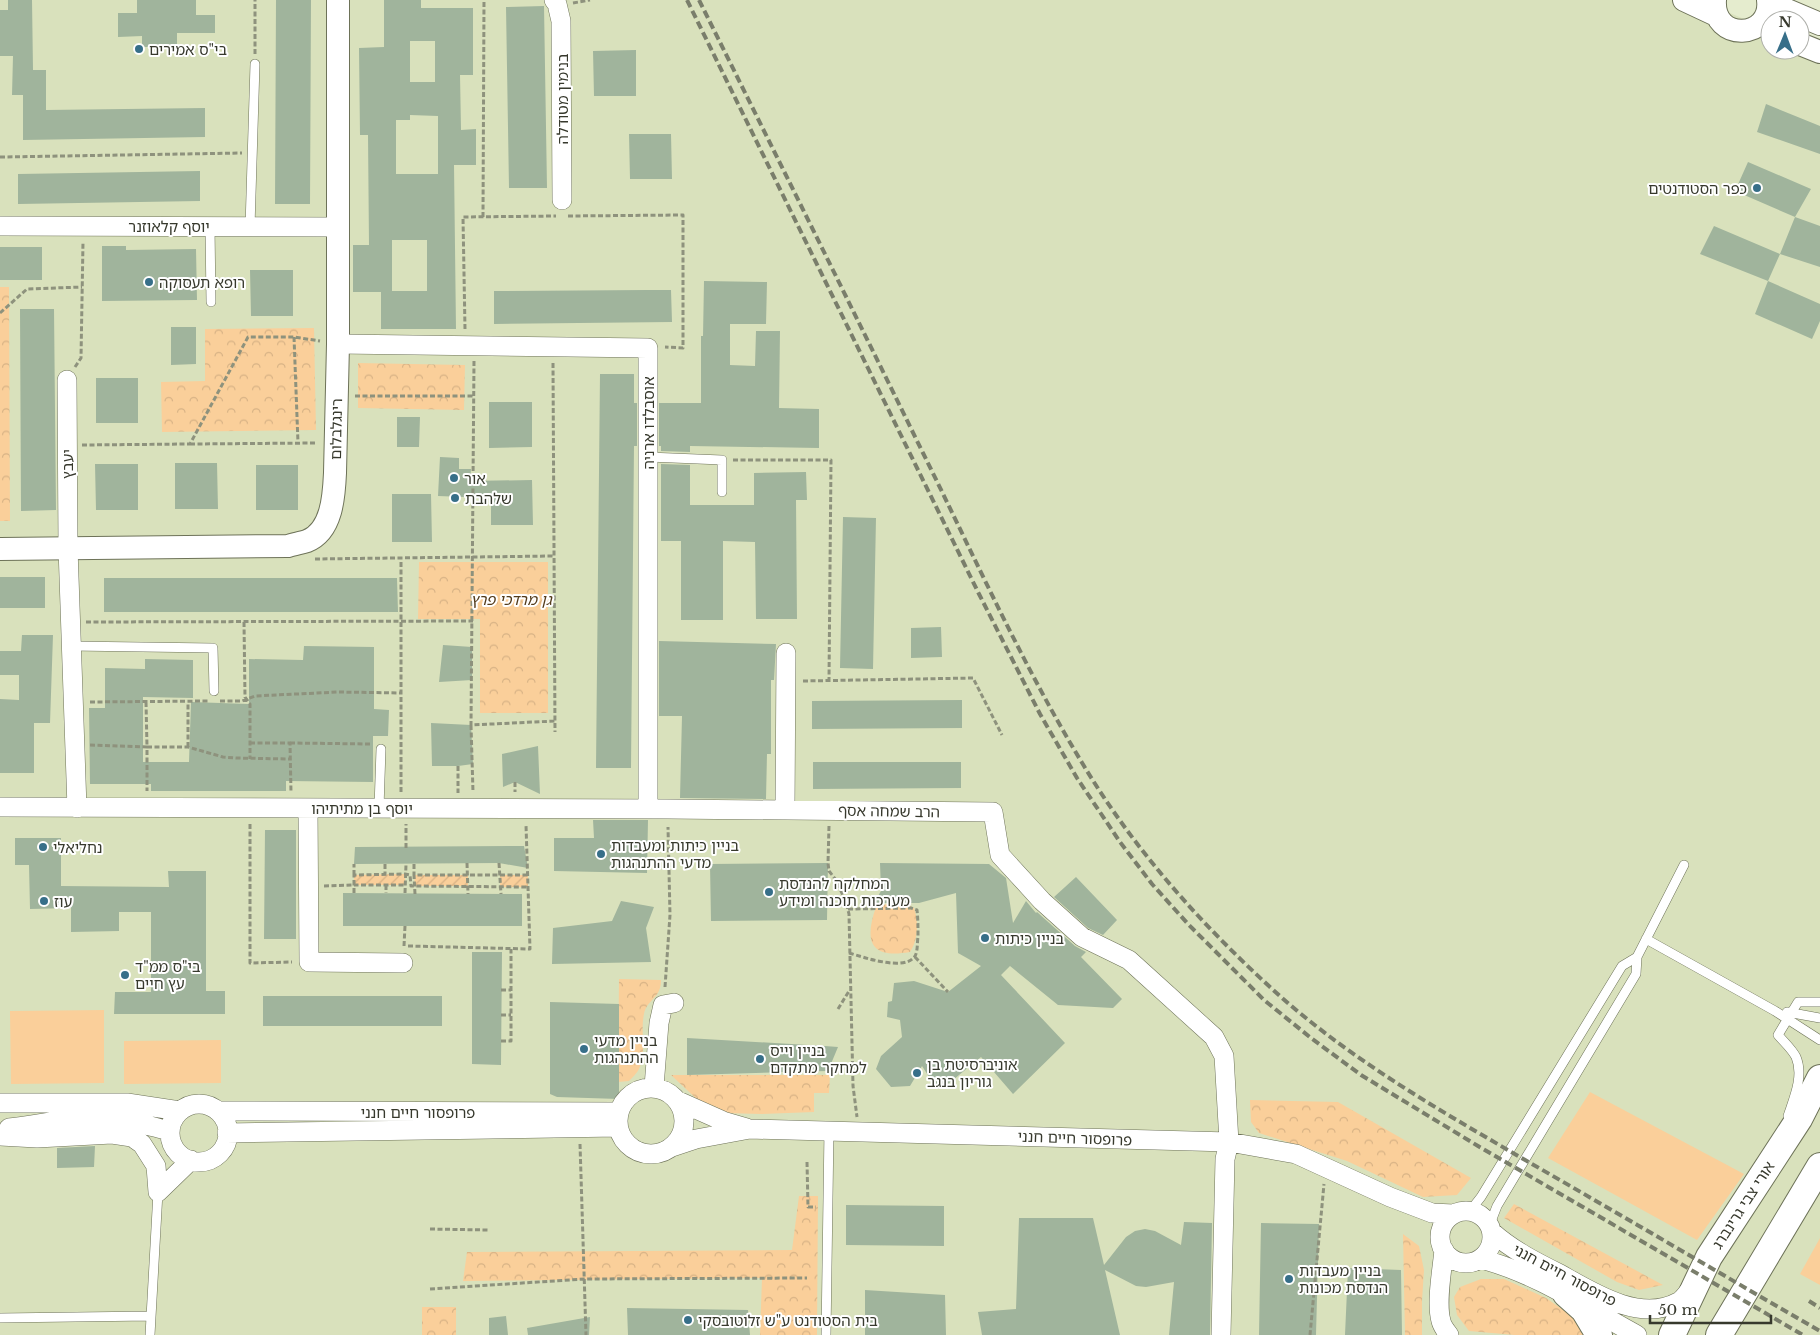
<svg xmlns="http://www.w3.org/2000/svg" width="1820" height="1335" viewBox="0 0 1820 1335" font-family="'Libre Baskerville','Noto Sans Hebrew',serif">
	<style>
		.built { fill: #d9e1bc }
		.grass { fill: #facf9a }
		.park { fill: url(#park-crowns) }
		.garden { fill: url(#garden-furrows) }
		.building { fill: #a0b49c; fill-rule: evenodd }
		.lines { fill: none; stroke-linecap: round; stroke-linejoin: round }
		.service-casing { stroke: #6d7258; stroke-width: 10 }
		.minor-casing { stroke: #6d7258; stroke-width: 20 }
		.tertiary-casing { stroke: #6d7258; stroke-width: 24 }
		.secondary-casing { stroke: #6d7258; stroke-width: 28 }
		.path { stroke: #8e927d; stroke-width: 3; stroke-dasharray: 5 2.5; stroke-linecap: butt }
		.service { stroke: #fff; stroke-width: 9 }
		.minor { stroke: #fff; stroke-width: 19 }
		.tertiary { stroke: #fff; stroke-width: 22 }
		.secondary { stroke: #fff; stroke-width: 26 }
		.rail { stroke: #7a7e6b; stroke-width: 4; stroke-dasharray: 8 4; stroke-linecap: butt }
		.poi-dot { fill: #376f89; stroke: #fff; stroke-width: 2 }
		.labels { text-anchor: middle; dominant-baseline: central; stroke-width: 4; stroke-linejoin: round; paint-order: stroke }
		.poi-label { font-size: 15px; fill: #37392d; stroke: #fff; text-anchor: start }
		.street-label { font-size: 15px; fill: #37392d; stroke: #fff }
		.park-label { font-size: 15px; font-style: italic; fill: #533b1b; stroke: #fff }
	</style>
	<defs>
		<pattern id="park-crowns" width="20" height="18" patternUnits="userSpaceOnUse" patternTransform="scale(1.25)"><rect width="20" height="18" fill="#facf9a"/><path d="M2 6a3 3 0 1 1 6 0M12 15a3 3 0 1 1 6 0" fill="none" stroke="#d7b285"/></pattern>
		<pattern id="garden-furrows" width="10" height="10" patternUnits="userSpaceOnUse" patternTransform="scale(1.25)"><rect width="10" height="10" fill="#facf9a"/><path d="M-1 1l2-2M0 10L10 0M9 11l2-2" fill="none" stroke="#d7b285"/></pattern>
	</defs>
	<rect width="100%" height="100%" fill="#e5ecce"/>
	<path class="built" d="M0,0H1699L1770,30V50L1820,51V1335H0Z"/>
	<path class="grass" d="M104,1010V1083L11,1084L10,1011Z
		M221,1040V1083L124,1084V1041Z
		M1590,1092L1744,1174L1697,1240L1548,1158Z
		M1820,1238V1285L1800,1274Z"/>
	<path class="park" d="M0,287H9L10,521H0Z
		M314,328L316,430L162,432L161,382L205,381V329Z
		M358,363L465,365L464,410L358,408Z
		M419,562H548V713H480V619H418Z
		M887,904L908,905L914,908C919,922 918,940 910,952C870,959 864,941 876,907Z
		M619,979L661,980C661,999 647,999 644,1014C640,1031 647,1052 639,1069C637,1073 632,1078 629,1081L618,1082Z
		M671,1075H830L829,1093H814V1112L762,1114L722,1113L702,1104Z
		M1250,1100L1338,1102L1471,1178L1457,1195L1423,1197L1347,1161L1259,1133L1251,1122Z
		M799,1196H818L817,1335H760L762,1278L463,1281L467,1252L792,1250Z
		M1514,1204L1663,1285L1639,1290L1617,1282L1504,1218Z
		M1403,1234L1419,1246L1424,1270L1422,1301V1335H1405Z
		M1481,1279H1504L1546,1298L1579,1321L1588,1335H1515L1469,1331L1457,1315L1454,1297L1460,1287Z
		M422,1307H456V1335H422Z"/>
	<path class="garden" d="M405,874V885H354V875Z
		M414,875H468V886H415Z
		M500,875H528V887H500Z"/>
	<path class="building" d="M8,0H32L33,70H46V110L205,108V137L23,140V95H12L13,56H0V10H8Z
		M137,0H196V15H215V33H177V47H142V36L118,37V13H137Z
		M276,0H311L310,204H275Z
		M384,0H421V8H473V75H460L461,130L476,129V165H454L456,329H381V292H353V245H369L368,135H360L359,48L384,47ZM410,41H435V82H410ZM410,115L438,116V174H396V120H410ZM392,240H427V291H392Z
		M544,6L547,188H509L506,7Z
		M636,50V96H594L593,51Z
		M1766,104L1820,126V154L1757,132Z
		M629,134H671L672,179H630Z
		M1748,162L1811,189L1795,217L1735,191Z
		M200,171V201L18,204V174Z
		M1795,217L1820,226V267L1780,254Z
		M1714,226L1780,254L1768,281L1700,254Z
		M102,246H126V250L196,249L197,300L102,301Z
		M0,247H42V280H0Z
		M250,270H293V316H251Z
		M704,281L767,282L766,324H730V365L755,366L756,331H780L779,408L819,409V448L690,446V452L661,451V446H659V403H701V336H703Z
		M1768,281L1820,304V321L1812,339L1755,314Z
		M646,290H671L672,322L494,324V291Z
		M20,309H54L56,510L21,511Z
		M171,327H196V364L171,365Z
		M600,374H634V403H637V446H634L631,768H596Z
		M96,378H138V423H96Z
		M489,402H532V447L489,448Z
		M397,417H420L419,447H397Z
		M440,457L459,458V469H471L470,481L532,480L533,525H491V498L438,496Z
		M175,463H217L218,509H175Z
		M95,464H138V510H96Z
		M661,464L690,465V505H754V473L806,472L807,500H796L797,619H756L755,542L723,541V620H681V541H661Z
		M256,465H298V510H256Z
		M392,494H431L432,542H392Z
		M843,517L876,518L873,669L840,668Z
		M0,577H45V608H0Z
		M104,578H397L398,612H104Z
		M941,627L942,657L911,658V628Z
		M22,635H53L50,723H34V773H0V699L19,700V675H0V651H21Z
		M659,641L776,644L774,680H771V754H767L766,799L680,798L682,716H659Z
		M443,645L472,647V680L439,682Z
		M304,646L374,647V709L389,710L388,736H373V782L286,781V791H151V784H90L89,708H105V668L145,669V659L193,660V698L143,697V762H189L191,702L249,704V659L303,660Z
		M962,700V728L812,729V701Z
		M431,723L471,725L473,764L458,766H432Z
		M538,746L540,794L515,782L503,787L502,754Z
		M813,762H961V788L813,789Z
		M593,820H648L647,873L554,871V838H594Z
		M265,830H296V939H264Z
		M15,838H61V886L169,887L168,871H206V991H225V1014H114L115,992H151V912H119V931L71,932V908L30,909L29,865H15Z
		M524,846L528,868L499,863L354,864L355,847Z
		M828,863L827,920L711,921L710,864Z
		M880,863L989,864L1006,878L1013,923L1026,901L1036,913L1037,912L1075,946L1086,952L1081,957L1122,999L1113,1008L1058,1005L1010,966L1001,975L1065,1043L1013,1094L981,1057L948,1084L935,1086L922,1066L910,1086L891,1087L876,1069L881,1056L902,1037L900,1020L887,1017L888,1002L892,1001L894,983L914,981L948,992L981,966L958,953L956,893L919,903H874L881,891Z
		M1076,877L1117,920L1103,935L1088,928L1054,897Z
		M343,893L522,894V926H343Z
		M621,901L654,907L646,928L651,962L552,964L553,928L612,921Z
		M472,952H502L501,1065L472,1064Z
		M263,996H442V1026H263Z
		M550,1002L619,1004V1099L557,1097L550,1094Z
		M687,1038L825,1046L838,1047L828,1071L687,1075Z
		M95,1146L94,1167L57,1168V1148Z
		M846,1205L944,1206V1246L846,1245Z
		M1019,1218H1093L1104,1265L1126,1237L1135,1231L1145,1229L1155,1231L1181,1245L1184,1222L1212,1223L1210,1335H1169L1174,1282L1146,1287L1136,1286L1105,1270L1120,1335H982L978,1312L1016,1309Z
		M1261,1223L1319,1224L1316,1335H1259Z
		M1348,1268L1401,1270L1402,1335H1345Z
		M865,1290L945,1295L946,1335H865Z
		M627,1308L748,1310L750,1335H628Z
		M506,1316L508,1335H489V1318Z
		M590,1317L589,1335H528L527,1328Z"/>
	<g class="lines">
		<g class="service-casing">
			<path id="service" d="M210,227L211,302
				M250,227L255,64
				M648,457L722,460V492
				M71,646L213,648L214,691
				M379,808L381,749
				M1646,939L1775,1011L1820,1040
				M1787,1012L1820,1018
				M1788,1116C1794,1098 1804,1076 1796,1057C1792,1049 1784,1042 1778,1035L1798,1002H1820
				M1470,1211L1481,1197L1622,966L1637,957
				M1490,1224L1497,1206L1636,974L1637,957L1684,865
				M0,1318L151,1316
				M150,1335L158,1192
				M826,1335L829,1130"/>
		</g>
		<g class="minor-casing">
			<path id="minor" d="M554,0L557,4L561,21L562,200
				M0,226L338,227
				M338,344L648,348V809
				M67,380L68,548L77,808
				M0,807L668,809L993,812L1000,855L1042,901L1082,937L1129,960L1214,1037L1224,1056L1229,1142L1225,1159L1221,1335
				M308,808L309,962L403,963
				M785,810L786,653
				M654,1087L659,1023L663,1005L674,1003
				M618 1121a33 33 0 1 1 66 0a33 33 0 1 1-66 0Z
				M678,1101L723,1121L747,1128
				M0,1103H127L180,1111
				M170 1133a29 29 0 1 1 58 0a29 29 0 1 1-58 0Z
				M218,1111L619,1112
				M9,1128C41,1124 73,1117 105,1118C127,1119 149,1126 170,1131
				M227,1133L618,1127
				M0,1136L37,1138L112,1134L132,1137L142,1144L156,1166L158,1192
				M672,1147L696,1139L750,1129L1229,1142L1296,1154L1390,1197L1432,1213L1453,1214
				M158,1192L191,1160
				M1440 1237a26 26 0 1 1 52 0a26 26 0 1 1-52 0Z
				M1492,1232C1512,1250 1536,1262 1560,1274C1592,1292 1640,1323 1678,1302C1683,1300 1687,1293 1691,1289
				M1444,1250C1442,1270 1436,1303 1441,1321C1442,1326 1446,1331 1449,1335
				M1481,1259C1538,1274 1585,1307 1637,1335"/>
		</g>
		<g class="tertiary-casing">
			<path id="tertiary" d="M1684,0L1716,15
				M1715,0C1712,43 1773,39 1768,0
				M1771,0L1787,10L1820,24
				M1800,44L1820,52
				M0,549L288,546C294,544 301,543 307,541C332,531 334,496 335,473L338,344V0"/>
		</g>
		<g class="secondary-casing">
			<path id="secondary" d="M1566,1294L1584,1310L1599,1335
				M1672,1335L1709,1257L1799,1119L1820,1078
				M1719,1335L1820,1166"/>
		</g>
		<path class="path" d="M573,3L590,0
			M255,54V0
			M0,157L242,153
			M568,216L683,215V348L665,347
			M483,217L484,0
			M0,313L27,289L82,287
			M465,329L463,217L556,216
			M294,337L298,443
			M474,361L471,725L555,721
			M553,363L555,732
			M75,367L81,358L83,242
			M355,396H474
			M190,444L317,443
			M82,445L190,444L248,337H294L320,341
			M733,460H831L829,680
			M315,559L554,556
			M86,622L473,621
			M244,622L245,697L250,704V759
			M803,681L973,678L1002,735
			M220,701H242L255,696L338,692L401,693
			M90,702L209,701
			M146,702L147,747H188L223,757L236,758L290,759
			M471,725L473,792
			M250,743H290L291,793
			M290,743L372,744
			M90,745L147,747V791
			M188,747V702
			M458,766V793
			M515,782V792
			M401,792V557
			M250,824V963L292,962
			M829,826L828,863L829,871L836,880L846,902L849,914L853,1086L857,1117
			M406,848V824
			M467,863L468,894
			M499,863L501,894
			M385,864V874
			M414,864V875
			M354,875V864
			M386,885V893
			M324,886L354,885V875L405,874L410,875L411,886L528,887
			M354,893V885H405
			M405,893L406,864
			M415,894L414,875H528
			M848,909L911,908L917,910C918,919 918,927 918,937C917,942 918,951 915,956C905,972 863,957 849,953
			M404,946L405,926
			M408,946L530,949L526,825
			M915,957L948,992
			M665,987L670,915L668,827
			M501,990H511
			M838,1009L849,991
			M501,1015H511
			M501,1041H511V949
			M580,1144L586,1335
			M807,1162L808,1207H816
			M430,1229L489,1230
			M430,1289L584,1279L807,1278
			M1310,1335L1324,1184"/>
		<use href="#service" class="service"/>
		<use href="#minor" class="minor"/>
		<use href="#tertiary" class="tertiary"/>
		<use href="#secondary" class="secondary"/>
		<path class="rail" d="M687,0L979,594L1040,714L1077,778L1120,842L1152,884L1188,924L1264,1000L1311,1038L1361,1075L1478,1146L1803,1335
			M699,0C774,151 849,302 923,453C975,558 1023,666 1084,766C1134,849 1199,922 1270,987C1349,1060 1446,1114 1539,1168C1633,1222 1726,1277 1820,1331
			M1809,1301L1820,1308"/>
	</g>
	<g class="poi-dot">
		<circle cx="139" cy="49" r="5"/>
		<circle cx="1757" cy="188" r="5"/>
		<circle cx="149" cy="282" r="5"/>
		<circle cx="454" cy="478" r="5"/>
		<circle cx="455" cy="498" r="5"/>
		<circle cx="43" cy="847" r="5"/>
		<circle cx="601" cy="854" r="5"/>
		<circle cx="769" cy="892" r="5"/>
		<circle cx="44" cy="901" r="5"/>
		<circle cx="985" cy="938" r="5"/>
		<circle cx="125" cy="975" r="5"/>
		<circle cx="584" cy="1049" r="5"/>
		<circle cx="760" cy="1059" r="5"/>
		<circle cx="917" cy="1073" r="5"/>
		<circle cx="1289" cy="1279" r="5"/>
		<circle cx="688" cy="1320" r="5"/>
	</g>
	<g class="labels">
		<g class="poi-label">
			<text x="149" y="49">בי"ס אמירים</text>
			<text x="1747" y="188" text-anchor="end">כפר הסטודנטים</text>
			<text x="159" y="282">רופא תעסוקה</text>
			<text x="464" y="478">אור</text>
			<text x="465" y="498">שלהבת</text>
			<text x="611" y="845">בניין כיתות ומעבדות<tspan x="611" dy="17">מדעי ההתנהגות</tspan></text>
			<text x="53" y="847">נחליאלי</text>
			<text x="779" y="883">המחלקה להנדסת<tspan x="779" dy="17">מערכות תוכנה ומידע</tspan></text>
			<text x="54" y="901">עוז</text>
			<text x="995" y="938">בניין כיתות</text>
			<text x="135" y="966">בי"ס ממ"ד<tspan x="135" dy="17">עץ חיים</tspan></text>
			<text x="594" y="1040">בניין מדעי<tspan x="594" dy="17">ההתנהגות</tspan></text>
			<text x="770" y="1050">בניין וייס<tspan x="770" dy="17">למחקר מתקדם</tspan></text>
			<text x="927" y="1064">אוניברסיטת בן<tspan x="927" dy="17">גוריון בנגב</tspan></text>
			<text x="1299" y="1270">בניין מעבדות<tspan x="1299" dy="17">הנדסת מכונות</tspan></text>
			<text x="698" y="1320">בית הסטודנט ע"ש זלוטובסקי</text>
		</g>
		<g class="street-label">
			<text transform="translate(562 99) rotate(-90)">בנימין מטודלה</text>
			<text x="169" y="226">יוסף קלאוזנר</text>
			<text transform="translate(648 423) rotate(-90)">אוסבלדו ארניה</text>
			<text transform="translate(336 429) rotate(-89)">רינגלבלום</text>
			<text transform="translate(67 464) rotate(-90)">יעבץ</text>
			<text x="362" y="808">יוסף בן מתיתיהו</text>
			<text transform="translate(889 811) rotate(1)">הרב שמחה אסף</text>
			<text x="418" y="1112">פרופסור חיים חנני</text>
			<text transform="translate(1075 1138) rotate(2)">פרופסור חיים חנני</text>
			<text transform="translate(1743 1205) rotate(-57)">אורי צבי גרינברג</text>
			<text transform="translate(1565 1275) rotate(28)">פרופסור חיים חנני</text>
		</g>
		<g class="park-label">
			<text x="511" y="599">גן מרדכי פרץ</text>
		</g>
	</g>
	<g transform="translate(1785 35) rotate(1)"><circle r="24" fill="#ffffff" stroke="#afb0ab"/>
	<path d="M0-4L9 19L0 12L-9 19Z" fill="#376f89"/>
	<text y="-8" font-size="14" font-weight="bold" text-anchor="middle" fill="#37392d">N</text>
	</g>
	<path d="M1650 1315v8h121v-8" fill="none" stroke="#37392d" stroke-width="2.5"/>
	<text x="1658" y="1315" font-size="15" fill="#37392d" stroke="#ffffff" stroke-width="4" paint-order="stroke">50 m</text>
</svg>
